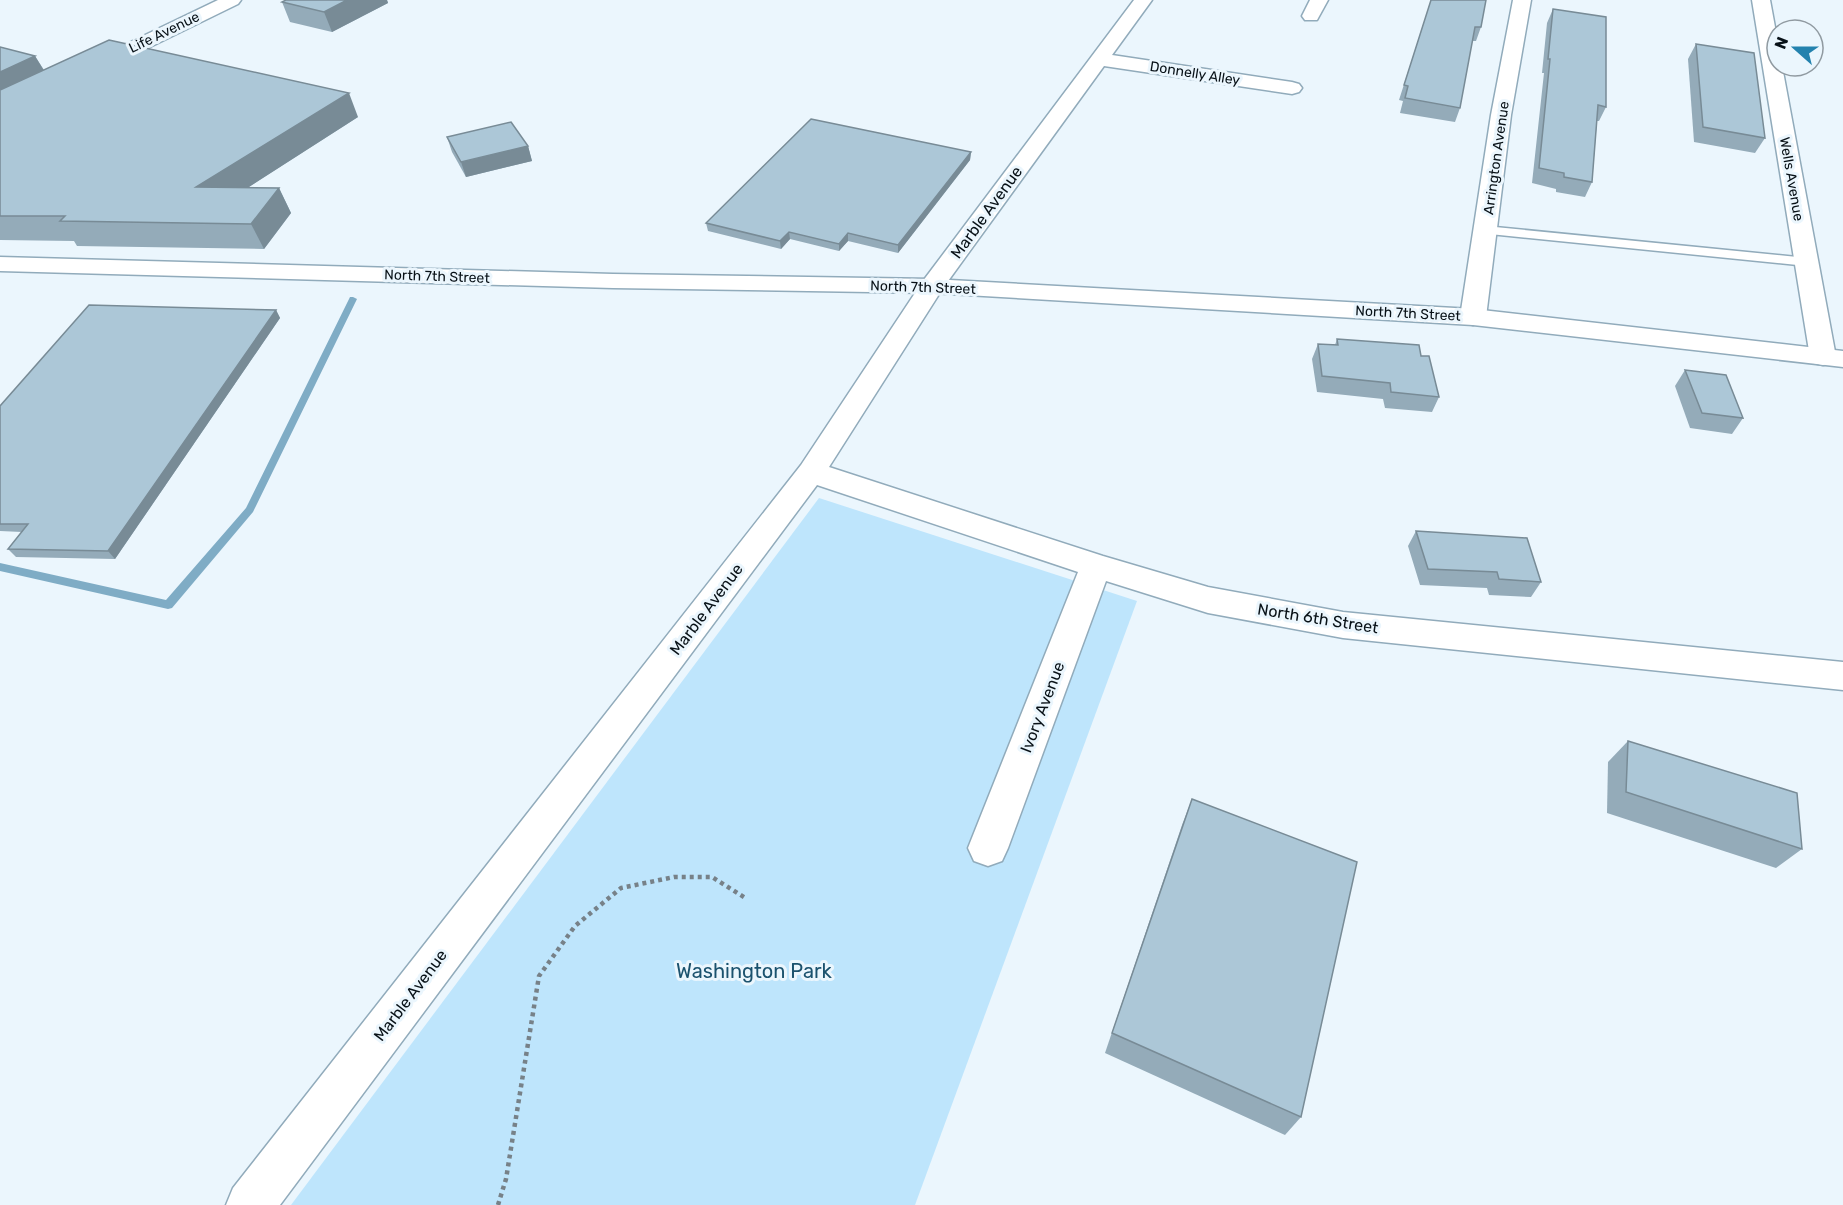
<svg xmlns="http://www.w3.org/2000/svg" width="1843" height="1205" viewBox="0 0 1843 1205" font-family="Rubik,sans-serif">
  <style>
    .green { fill: #bee5fc }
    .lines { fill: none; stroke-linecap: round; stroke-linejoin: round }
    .stream { fill: #7facc5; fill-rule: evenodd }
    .service-casing { stroke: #91abbb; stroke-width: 3 }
    .minor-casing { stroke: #91abbb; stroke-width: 3 }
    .tertiary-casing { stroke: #91abbb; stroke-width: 3 }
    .path { stroke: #778188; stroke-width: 4.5; stroke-dasharray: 4 4; stroke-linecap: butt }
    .service { fill: #fff; fill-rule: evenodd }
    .minor { fill: #fff; fill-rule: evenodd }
    .tertiary { fill: #fff; fill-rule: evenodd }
    .wall { fill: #94abb9 }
    .shaded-wall { fill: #788b96 }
    .building { fill: #acc7d7; stroke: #788b96; stroke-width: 1.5 }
    .labels { text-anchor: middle; stroke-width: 6; stroke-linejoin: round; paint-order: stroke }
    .far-street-label { font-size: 14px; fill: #081117; stroke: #ebf6fd }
    .street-label { font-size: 16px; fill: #081117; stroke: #ebf6fd }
    .near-park-label { font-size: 20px; fill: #1b526e; stroke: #ebf6fd }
  </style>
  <rect width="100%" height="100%" fill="#ebf6fd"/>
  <path class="green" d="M819,498l318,103 -222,604h-624z"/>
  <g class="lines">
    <path class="stream" d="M350,297h3l4,2 -104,213 -81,96 -4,1 -168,-38v-8l166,37 80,-92z"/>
    <g class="service-casing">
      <path id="service" d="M1485,226l322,32 7,4 -7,4 -327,-33 -1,-3 1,-3z"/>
    </g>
    <g class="minor-casing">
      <g id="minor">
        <path d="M218,0h23l-3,4 -135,66h-14l-3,-4 3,-4z"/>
        <path d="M1134,0h18l-40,55 180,27 7,2 3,4 -3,4 -7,2 -188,-28 -161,222 -114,179 274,89 105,31 135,25 500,50v28l-500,-52 -135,-25 -102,-32 -98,267 -6,13 -14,5 -14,-5 -6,-13 110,-276 -261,-87 -537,720h-54l7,-17 568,-723 122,-184z"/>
        <path d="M1310,0h18l-11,20h-12l-3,-4z"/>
        <path d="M1513,0h18l-20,115 -25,202 -4,5 -9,3 -9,-3 -4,-5 31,-202z"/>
        <path d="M1752,0h18l7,38v28h5l54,291 -4,6 -9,2 -9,-2 -4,-6z"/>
      </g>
    </g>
    <g class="tertiary-casing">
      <path id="tertiary" d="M0,257l613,17 319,5 541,30 370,42v16l-370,-42 -541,-32 -319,-5 -613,-17z"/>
    </g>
    <path class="path" d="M498,1205l8,-26 33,-203 36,-50 46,-38 53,-11h38l35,22"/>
    <use href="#service" class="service"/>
    <use href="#minor" class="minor"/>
    <use href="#tertiary" class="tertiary"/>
  </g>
  <g class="wall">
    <path d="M286,0h101l1,3 -56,29 -42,-10 -8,-20z"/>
    <path d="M1431,0l50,27 -5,14h-4l-12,67 -5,14 -55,-9 3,-12 -4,-1z"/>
    <path d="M1553,9l53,98 -7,14h-2l-5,61 -7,15 -29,-5v-3l-24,-6 12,-110h-2l5,-50z"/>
    <path d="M1696,44l69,94 -10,15 -61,-11 -6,-83z"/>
    <path d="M0,47l35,9 9,14 314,47 -111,71h32l12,25 -27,36 -187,-3 -3,-5 -74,-1z"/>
    <path d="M447,137l81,9 4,15 -66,16 -14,-25z"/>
    <path d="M971,152l-1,8 -72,93 -50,-12 -9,10 -49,-12 -9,10 -73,-18 -2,-8z"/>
    <path d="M276,310l4,8 -165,241 -99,-2 -8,-8 14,-17 -22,-1v-125z"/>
    <path d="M1337,339l84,17 18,41 -7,15 -47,-4 -2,-9 -66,-7 -5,-33 6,-15 17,1z"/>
    <path d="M1685,370l58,48 -11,16 -42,-6 -15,-42z"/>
    <path d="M1416,531l125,51 -10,15 -42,-2 -2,-7 -67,-3 -12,-39z"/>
    <path d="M1628,741l174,108 -26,19 -169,-55 1,-51z"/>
    <path d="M1192,799l109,318 -16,18 -180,-82 77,-228z"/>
  </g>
  <g class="shaded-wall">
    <path d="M347,0h40l1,3 -56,29 -8,-20z"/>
    <path d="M35,56l14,23 -49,24v-31z"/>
    <path d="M349,93l9,24 -148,95 -14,-25z"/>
    <path d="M528,146l4,15 -66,16 -5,-15z"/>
    <path d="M971,152l-1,8 -72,93v-8z"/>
    <path d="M279,188l12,25 -27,36 -13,-25z"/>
    <path d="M789,232l1,7 -9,10 -1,-8z"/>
    <path d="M848,233v8l-9,10v-7z"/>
    <path d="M276,310l4,8 -165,241 -7,-8z"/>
  </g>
  <g class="building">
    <path d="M286,0h61l-23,12 -42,-10z"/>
    <path d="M1431,0h55l-5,27h-6l-15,81 -55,-10 3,-12 -4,-1z"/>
    <path d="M1553,9l53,8v90l-8,-2 -6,77 -28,-5v-4l-25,-5 11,-109h-2z"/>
    <path d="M109,40l240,53 -153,94 83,1 -28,36 -191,-3 5,-5h-65v-126z"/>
    <path d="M1696,44l58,9 11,85 -62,-11z"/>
    <path d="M0,47l35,9 -35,16z"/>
    <path d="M811,119l160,33 -73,93 -50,-12 -9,11 -50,-12 -9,9 -74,-18z"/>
    <path d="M511,122l17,24 -67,16 -14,-25z"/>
    <path d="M89,305l187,5 -168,241 -100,-2 20,-25h-28v-118z"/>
    <path d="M1337,339l82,6 2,11h8l10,41 -48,-5 -1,-9 -68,-7 -4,-32 20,1z"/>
    <path d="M1685,370l41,5 17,43 -41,-5z"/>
    <path d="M1416,531l111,7 14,44 -42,-3 -2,-7 -69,-3z"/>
    <path d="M1628,741l169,52 5,56 -176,-57z"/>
    <path d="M1192,799l165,63 -56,255 -189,-84z"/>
  </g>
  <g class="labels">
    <g class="far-street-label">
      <text transform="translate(164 32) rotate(-26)" y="5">Life Avenue</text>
      <text transform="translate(1195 73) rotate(9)" y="5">Donnelly Alley</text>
      <text transform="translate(1496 158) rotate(-82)" y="5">Arrington Avenue</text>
      <text transform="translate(1792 179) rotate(80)" y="5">Wells Avenue</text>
      <text transform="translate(437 276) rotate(2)" y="5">North 7th Street</text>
      <text transform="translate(923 287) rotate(2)" y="5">North 7th Street</text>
      <text transform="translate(1408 313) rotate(3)" y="5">North 7th Street</text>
    </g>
    <g class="street-label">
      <text transform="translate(986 212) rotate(-54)" y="6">Marble Avenue</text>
      <text transform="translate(706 609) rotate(-53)" y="6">Marble Avenue</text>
      <text transform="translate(1318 618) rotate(9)" y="6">North 6th Street</text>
      <text transform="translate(1042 707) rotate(-69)" y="6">Ivory Avenue</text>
      <text transform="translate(410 995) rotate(-53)" y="6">Marble Avenue</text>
    </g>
    <g class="near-park-label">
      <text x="754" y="978">Washington Park</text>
    </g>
  </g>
  <g transform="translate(1795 48) rotate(291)"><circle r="28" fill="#ebf6fd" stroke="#909aa1" stroke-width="1.5"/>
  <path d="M0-4.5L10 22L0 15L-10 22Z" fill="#2382ae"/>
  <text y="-9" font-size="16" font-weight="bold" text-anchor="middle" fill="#081117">N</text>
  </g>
</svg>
